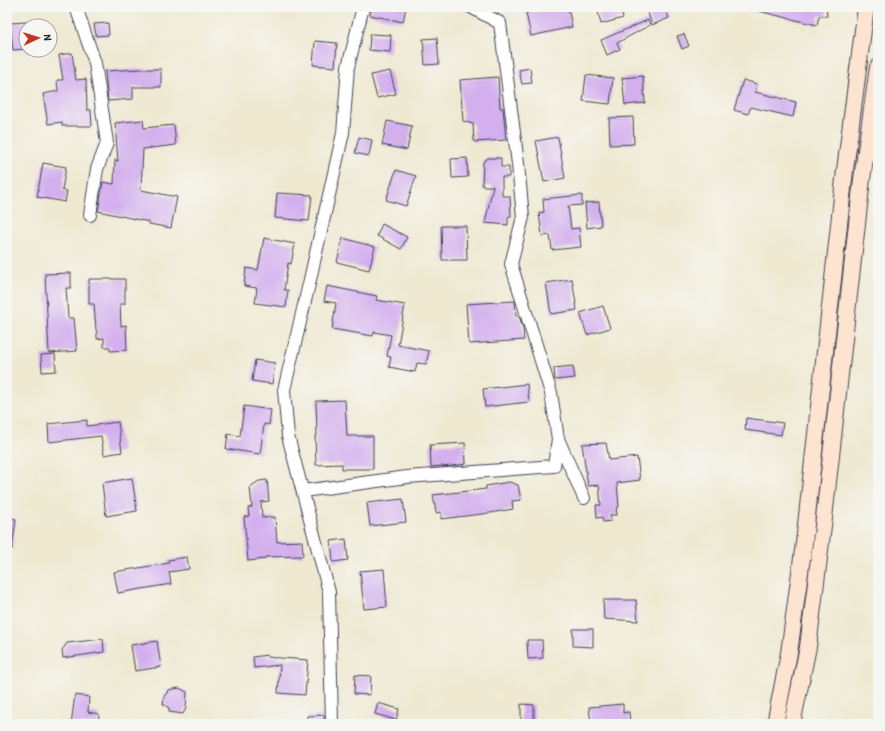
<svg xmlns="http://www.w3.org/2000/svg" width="885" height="731" viewBox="0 0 885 731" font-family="'Patrick Hand',sans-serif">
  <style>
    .building { fill: #d3afee }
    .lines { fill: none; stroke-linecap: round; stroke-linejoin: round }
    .minor-casing { stroke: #414052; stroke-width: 14 }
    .secondary-casing { stroke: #414052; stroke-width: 18 }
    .minor { stroke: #fff; stroke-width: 12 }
    .secondary { stroke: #fde4d1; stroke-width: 16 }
  </style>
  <rect width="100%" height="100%" fill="#f6f6f2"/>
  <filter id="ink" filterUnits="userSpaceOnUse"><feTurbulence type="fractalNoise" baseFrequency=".025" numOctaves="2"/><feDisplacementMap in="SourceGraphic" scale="8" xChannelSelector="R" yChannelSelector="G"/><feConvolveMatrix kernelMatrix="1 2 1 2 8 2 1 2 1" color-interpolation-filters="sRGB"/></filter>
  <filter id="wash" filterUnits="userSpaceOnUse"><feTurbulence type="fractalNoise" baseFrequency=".012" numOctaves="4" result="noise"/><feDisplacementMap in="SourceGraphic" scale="16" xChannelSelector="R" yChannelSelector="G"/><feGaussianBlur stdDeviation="0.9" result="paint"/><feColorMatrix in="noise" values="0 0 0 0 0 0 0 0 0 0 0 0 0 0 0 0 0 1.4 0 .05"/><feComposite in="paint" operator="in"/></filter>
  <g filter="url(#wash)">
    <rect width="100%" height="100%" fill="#efe9d2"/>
    <g id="blocks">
      <g class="building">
        <path d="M372,7h34l-3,15 -33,-7z"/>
        <path d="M555,7h13l4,20 -41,9 -5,-23z"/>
        <path d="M597,7h23l3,11 -22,6z"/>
        <path d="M646,7h19l4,11 -17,7z"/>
        <path d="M754,7h72l1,9h-8l-2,9 -63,-15z"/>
        <path d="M648,20l2,5 -33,18 3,6 -13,6 -6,-15z"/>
        <path d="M26,22v27l-13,1 -3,-27z"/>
        <path d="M108,23l1,12 -13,1 -2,-12z"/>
        <path d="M370,34l21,1 -1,17 -21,-2z"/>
        <path d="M684,34l5,12 -7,3 -5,-13z"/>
        <path d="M437,38l2,26 -14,1 -2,-26z"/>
        <path d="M315,41l22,2 -2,24 -22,-2z"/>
        <path d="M72,53l4,27 10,-1 1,31h4l1,16h-30v-4l-14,2 -5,-30 15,-3 -1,-11h6l-4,-25z"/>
        <path d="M530,68l2,15 -10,1 -3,-14z"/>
        <path d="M140,69h21v18h-28v12l-25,2 -3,-30z"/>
        <path d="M390,71l6,23 -19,4 -6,-23z"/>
        <path d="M586,75l27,3 -3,26 -27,-3z"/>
        <path d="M643,76l2,27 -20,2 -3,-27z"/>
        <path d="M498,77l2,31h3l3,32 -32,2 -1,-18 -10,-3 -3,-41z"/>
        <path d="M743,80l14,4 -2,8 41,10 -3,15 -42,-10 -3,7 -14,-4z"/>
        <path d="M633,117l1,27 -24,1 -1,-27z"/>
        <path d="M143,120l1,8 30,-3 2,20 -33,4 -2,41 36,7 -6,31 -22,-4v-2l-51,-11 5,-29 11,2 1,-24 3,1 -3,-38z"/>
        <path d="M387,121l25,5 -5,24 -25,-5z"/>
        <path d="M359,137l13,3 -3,16 -14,-3z"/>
        <path d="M558,137l7,41 -21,4 -8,-41z"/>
        <path d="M467,158l1,19 -16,1 -1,-19z"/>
        <path d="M488,158h13v9h8v10h-7v19h8l1,20 -3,1v8l-23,-2 8,-37h-11l1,-24z"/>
        <path d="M43,163l23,4 -4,23 5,1 -2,11 -28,-5z"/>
        <path d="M396,170l20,6 -10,30 -20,-6z"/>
        <path d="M277,193l35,2 -3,26 -34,-3z"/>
        <path d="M582,195v10l-14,1 3,23 8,-1 2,19 -29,3 -2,-15 -8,1 -3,-23 5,-1 -1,-13z"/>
        <path d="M599,202l2,24 -14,2 -2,-25z"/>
        <path d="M382,224l25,13 -6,12 -24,-13z"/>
        <path d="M441,226h25l1,34h-25z"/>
        <path d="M264,238l31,6 -4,20 -3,-1 -4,27h4l-2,17 -31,-4 2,-15 -13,-2 2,-18 12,2z"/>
        <path d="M343,238l32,9 -6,23 -32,-8z"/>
        <path d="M71,273v15h-5l2,30h6l3,33 -28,2 -4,-79z"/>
        <path d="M89,279h36v25h-5l1,22 5,-1 1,25 -17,1v-4h-6v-9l-7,1v-7l-1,-2 -2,-26h-5z"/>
        <path d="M572,279l5,31 -26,4 -5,-31z"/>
        <path d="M327,286l50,10 -1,4 29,5 -7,40 31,6 -3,13 -9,-1 -2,9 -26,-5 2,-10 -4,-1 4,-21 -17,-3 -1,4 -41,-7 4,-26 -12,-2z"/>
        <path d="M515,301l1,15h3l4,12 1,12 -55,4 -3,-40z"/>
        <path d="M603,306l7,22 -23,7 -7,-22z"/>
        <path d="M55,354l1,17 -14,1 -1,-17z"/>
        <path d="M255,360l20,3 -3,21 -20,-3z"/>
        <path d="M573,366l2,12 -20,2 -1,-12z"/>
        <path d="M527,384l2,18 -44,5 -2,-18z"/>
        <path d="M345,400l2,36h26v33h-31v-5l-26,1 -1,-29h2l-1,-35z"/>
        <path d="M244,406l27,4 -2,15 -5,-1 -4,30 -34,-5 2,-15 12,2z"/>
        <path d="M746,418l37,5 -2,12 -36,-5z"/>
        <path d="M87,420v6l31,-4 4,30 -18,3 -3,-19 -52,6 -1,-18z"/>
        <path d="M465,443l1,21 -23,3v-1l-12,1 -1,-22z"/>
        <path d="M606,443l3,17 28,-3 3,23 -23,3 2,24 -3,1 1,7h-7l1,6 -8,1 -1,-5 -5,1 -1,-13h5l-2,-20 -11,1 -6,-42z"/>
        <path d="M132,478l5,33 -31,5 -4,-33z"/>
        <path d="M267,480l2,21 -8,1 1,16 13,-1 2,25 25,-1 1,15 -38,1v2l-17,2 -4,-44 5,-1 -1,-8 4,-1 -2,-20 9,-6z"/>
        <path d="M509,482l9,3 3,15 -9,1 1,8 -23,4 -49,6v-7l-5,1 -3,-18 53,-6v-3z"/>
        <path d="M403,499l3,23 -36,4 -3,-23z"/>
        <path d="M7,518l9,1 -4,30h-5z"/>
        <path d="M346,539l2,21 -15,2 -2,-21z"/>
        <path d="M187,557l2,12 -20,3 2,12 -53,9 -4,-21 55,-9 -1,-3z"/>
        <path d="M384,569l3,38 -23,2 -4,-38z"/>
        <path d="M603,600h33l2,21 -34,-2z"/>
        <path d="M573,629h20v18l-20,-1z"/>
        <path d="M103,639l1,13 -41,6 -1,-8 5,-7z"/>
        <path d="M527,640h15l1,18 -15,1z"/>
        <path d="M157,641l4,26 -26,4 -4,-26z"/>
        <path d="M267,655v2l41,3 -3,35 -27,-2 2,-28 -26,3 -1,-11z"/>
        <path d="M355,675l16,1 -1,19 -16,-1z"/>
        <path d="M179,688l8,4 -1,16 -3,6 -14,-2v-4l-6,-4 1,-8 3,-3 1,-3z"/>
        <path d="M75,695l14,2 -1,15 11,2 -1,10h-27z"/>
        <path d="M378,703l21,6 -3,11 -21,-6z"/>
        <path d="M521,704l13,1v17h-13z"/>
        <path d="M623,704v9l6,-1 1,12h-39l-2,-17z"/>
        <path d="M324,715v9h-17v-8z"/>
      </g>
    </g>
  </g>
  <g filter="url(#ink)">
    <use href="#blocks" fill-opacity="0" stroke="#414052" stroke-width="1"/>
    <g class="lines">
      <g class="minor-casing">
        <g id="minor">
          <path d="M76,7l19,56 12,80 -10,26 -7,46"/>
          <path d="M558,439l26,59"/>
          <path d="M303,491l104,-14 147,-11 4,-27 -7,-46 -40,-129 12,-47 -5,-53 -18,-141 -29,-16"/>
          <path d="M332,724l-3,-132 -41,-156 -4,-46 25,-106 34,-151 5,-66 15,-60"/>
        </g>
      </g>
      <g class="secondary-casing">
        <g id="secondary">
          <path d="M775,724l14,-71 15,-110 41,-373 21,-163"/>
          <path d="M792,724l16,-77 16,-129 38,-339 16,-112"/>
        </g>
      </g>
      <use href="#minor" class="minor"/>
      <use href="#secondary" class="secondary"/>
    </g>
  </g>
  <rect width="885" height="731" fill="none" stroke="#f6f6f2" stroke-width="24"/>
  <g transform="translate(38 38) rotate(86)"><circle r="19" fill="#f6f6f2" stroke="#a1a1a9"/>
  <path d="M0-3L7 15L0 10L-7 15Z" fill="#c8321e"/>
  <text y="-6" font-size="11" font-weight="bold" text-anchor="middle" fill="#22223b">N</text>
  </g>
</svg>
